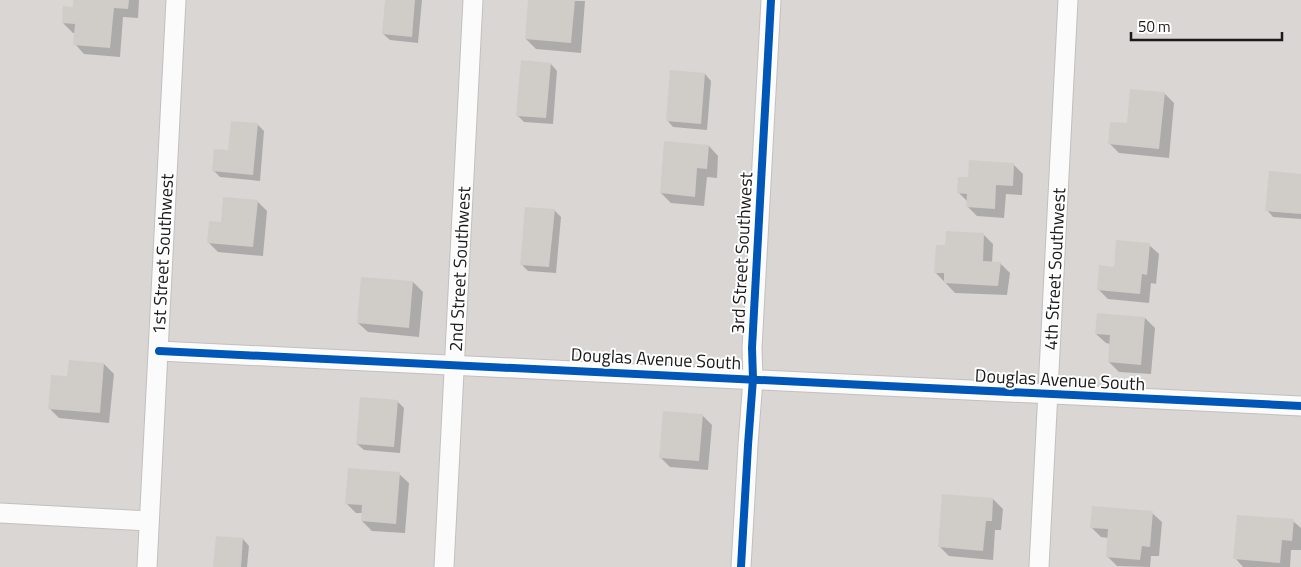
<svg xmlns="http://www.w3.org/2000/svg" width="1301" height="567" viewBox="0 0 1301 567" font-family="'Titillium Web',sans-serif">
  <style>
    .residential { fill: #d9d6d4 }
    .shadow { fill: #0003 }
    .building { fill: #d0cdc9 }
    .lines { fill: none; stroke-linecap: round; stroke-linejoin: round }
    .minor-casing { stroke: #c2c0be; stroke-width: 21 }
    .minor { stroke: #fcfbfb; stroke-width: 19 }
    .cycleway-casing { stroke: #fff; stroke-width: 11 }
    .cycleway { stroke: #0057b8; stroke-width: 8 }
    .labels { text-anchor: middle; stroke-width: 4; stroke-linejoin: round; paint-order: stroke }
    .street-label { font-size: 18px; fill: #1a1a1a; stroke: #fff }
  </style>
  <rect width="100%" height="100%" fill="#eae7e2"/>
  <rect class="residential" x="0" y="0" width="1301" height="567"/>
  <g class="shadow">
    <path d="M74,0h65l-1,18 -15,-1 -3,40 -36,-3 -9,-10 1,-11h-3l-10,-10 11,-15z"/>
    <path d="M386,0h36l-4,43 -28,-3 -7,-6z"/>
    <path d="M530,0l55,1 -4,52 -45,-4 -10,-10z"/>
    <path d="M551,64l6,7 -4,53 -29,-2 -7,-7z"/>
    <path d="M705,74l6,7 -4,49 -34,-3 -6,-7z"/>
    <path d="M1164,93l10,10 -5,55 -50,-5 -10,-10 19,-19z"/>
    <path d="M257,124l7,7 -4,50 -40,-4 -6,-6 15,-19z"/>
    <path d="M709,146l9,10 -1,22 -10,-1 -3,29 -33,-3 -10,-10z"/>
    <path d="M1013,164l10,10 -1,21 -16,-1 -2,24 -27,-2 -9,-9v-5l-9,-9 10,-14z"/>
    <path d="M1301,175v44l-28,-2 -6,-7z"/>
    <path d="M257,201l10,10 -4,45 -45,-4 -10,-10 14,-19z"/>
    <path d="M554,210l7,7 -5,56 -28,-2 -7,-7z"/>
    <path d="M983,234l10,10 -1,19h8l10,10 -3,22 -52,-2 -19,-20 11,-26z"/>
    <path d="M1149,245l10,9 -3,30 -5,-1 -2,20 -41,-4 -10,-10 17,-21z"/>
    <path d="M413,282l10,10 -4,45 -51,-5 -10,-9z"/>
    <path d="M1145,318l10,10 -4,46 -32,-2 -10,-10 1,-18 -4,-1 -10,-9z"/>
    <path d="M104,364l10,10 -5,49 -50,-5 -10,-10 19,-30z"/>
    <path d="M397,401l7,7 -4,45 -36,-3 -7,-6z"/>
    <path d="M702,415l10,10 -4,45 -38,-3 -10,-10z"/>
    <path d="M399,474l10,9 -4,50 -33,-2 -10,-10 1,-8h-7l-10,-10z"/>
    <path d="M993,499l10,10 -2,21h-6l-2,30 -44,-4 -10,-10z"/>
    <path d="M1152,513l10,9 -3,34h-8l-1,11 -33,-1 -10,-10 2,-18 -8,-1 -10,-10z"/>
    <path d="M1293,521l8,7v22h-10l-1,17h-47l-8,-9z"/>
    <path d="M243,539l6,7 -2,21h-32z"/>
  </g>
  <g class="building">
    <path d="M73,0h56l-1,9 -14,-1 -4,40 -37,-3 2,-21 -13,-1 1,-17 10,1z"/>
    <path d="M385,0h30l-3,37 -30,-3z"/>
    <path d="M528,0h47l-4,43 -46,-4z"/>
    <path d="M521,60l30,3 -5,55 -30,-2z"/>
    <path d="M670,70l35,3 -4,51 -35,-3z"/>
    <path d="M1130,89l35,3 -6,57 -51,-5 2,-22 17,1z"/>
    <path d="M231,121l27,2 -5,52 -41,-4 2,-22 14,1z"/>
    <path d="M664,141l45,4 -2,24 -10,-1 -2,29 -35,-4z"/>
    <path d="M969,160l45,3 -1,23 -17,-1 -1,24 -29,-2 1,-13 -10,-1 1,-16h10z"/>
    <path d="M1269,171l32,3v40l-36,-3z"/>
    <path d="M223,197l35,3 -5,47 -46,-4 2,-22 12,1z"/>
    <path d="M525,207l30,2 -6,58 -29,-2z"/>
    <path d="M946,231l38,2 -1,28 18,1 -3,24 -54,-3v-10h-10l2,-28h9z"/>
    <path d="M1116,240l34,3 -3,32 -5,-1 -2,20 -43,-4 2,-25 15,2z"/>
    <path d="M361,277l52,4 -4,47 -52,-5z"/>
    <path d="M1097,313l48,4 -4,48 -33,-3 2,-27 -15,-1z"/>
    <path d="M69,360l35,3 -4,50 -52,-4 3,-34 16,1z"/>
    <path d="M360,397l38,3 -4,47 -38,-3z"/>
    <path d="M663,411l40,3 -4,47 -40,-3z"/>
    <path d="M348,468l52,4 -4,52 -35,-3 1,-16 -17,-1z"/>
    <path d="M942,494l51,4 -1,23h-6l-3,30 -45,-4z"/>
    <path d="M1092,506l61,5 -3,36 -8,-1 -2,14 -34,-3 2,-28 -18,-1z"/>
    <path d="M1237,515l57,4 -2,22 -10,-1 -2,23 -47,-4z"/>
    <path d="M216,536l27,2 -2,29h-28z"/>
  </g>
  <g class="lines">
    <g class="minor-casing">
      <g id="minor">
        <path d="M159,351l1142,55"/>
        <path d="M0,513l149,8"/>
        <path d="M147,567l29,-567"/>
        <path d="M444,567l29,-567"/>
        <path d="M741,567l7,-122 5,-66 -1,-31 19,-348"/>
        <path d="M1039,567l29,-567"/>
      </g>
    </g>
    <use href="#minor" class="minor"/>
    <g class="cycleway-casing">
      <g id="cycleway">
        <path d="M159,351l1142,55"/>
        <path d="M741,567l7,-122 5,-66 -1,-31 19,-348"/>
      </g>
    </g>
    <use href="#cycleway" class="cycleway"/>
  </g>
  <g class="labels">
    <g class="street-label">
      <text transform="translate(742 253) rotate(-87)" y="6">3rd Street Southwest</text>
      <text transform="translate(163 254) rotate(-87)" y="6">1st Street Southwest</text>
      <text transform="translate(460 269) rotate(-87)" y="6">2nd Street Southwest</text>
      <text transform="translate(1055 269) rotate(-87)" y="6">4th Street Southwest</text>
      <text transform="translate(656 359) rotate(3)" y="6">Douglas Avenue South</text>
      <text transform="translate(1060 380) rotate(3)" y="6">Douglas Avenue South</text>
    </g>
  </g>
  <path d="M1131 32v8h151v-8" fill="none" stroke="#1a1a1a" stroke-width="2.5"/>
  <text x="1138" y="32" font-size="15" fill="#1a1a1a" stroke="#ffffff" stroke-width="4" paint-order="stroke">50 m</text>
</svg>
